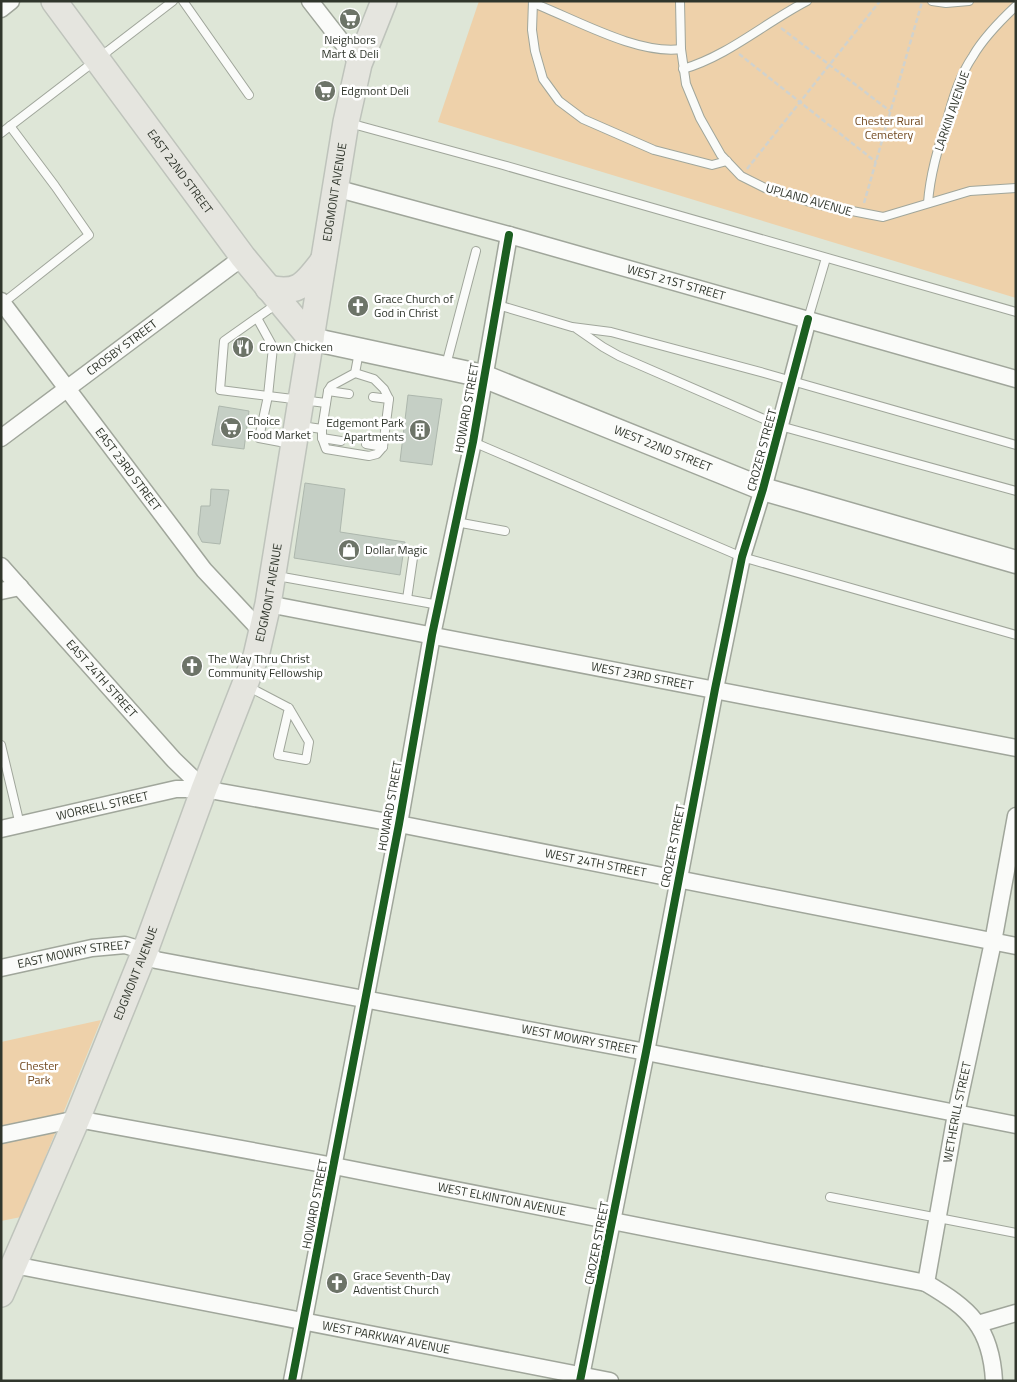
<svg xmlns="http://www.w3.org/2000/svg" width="1017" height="1382" viewBox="0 0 1017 1382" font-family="'Titillium Web',sans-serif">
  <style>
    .green { fill: #eed1aa }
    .building { fill: #c5cfc5; stroke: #adb7ad }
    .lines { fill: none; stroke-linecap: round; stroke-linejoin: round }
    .lane-casing { stroke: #a0a69b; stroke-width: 10 }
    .street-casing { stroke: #a0a69b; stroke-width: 19 }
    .secondary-casing { stroke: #a0a69b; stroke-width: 25 }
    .primary-casing { stroke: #bec3bb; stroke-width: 28 }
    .path { stroke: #d0d2ce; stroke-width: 2.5; stroke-dasharray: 5 2.5; stroke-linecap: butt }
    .lane { stroke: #fafbf9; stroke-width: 8 }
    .street { stroke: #fafbf9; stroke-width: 16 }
    .secondary { stroke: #fafbf9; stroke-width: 22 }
    .primary { stroke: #e5e5df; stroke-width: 25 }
    .cycleway-casing { stroke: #fff; stroke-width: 11 }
    .cycleway { stroke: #1b5e20; stroke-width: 8 }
    .labels { text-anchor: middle; stroke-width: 5; stroke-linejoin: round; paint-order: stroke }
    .poi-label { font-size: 12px; fill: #30362c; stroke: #fff; text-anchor: start }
    .street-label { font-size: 12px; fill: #30362c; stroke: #fff }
    .park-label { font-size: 12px; fill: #72491f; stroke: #fff }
  </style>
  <rect width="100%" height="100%" fill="#dee6d7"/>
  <g class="green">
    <path d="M479,1h537v297l-578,-176z"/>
    <path d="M101,1020l-80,197 -20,4v-179z"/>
  </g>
  <g class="building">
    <path d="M408,395l34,4 -10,66 -32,-4z"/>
    <path d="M219,406l30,5 -5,38 -32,-4z"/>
    <path d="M305,483l40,6 -5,43 65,10 -5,33 -106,-17z"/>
    <path d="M211,489l18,1 -9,54 -18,-2 -4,-8 3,-28h9z"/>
  </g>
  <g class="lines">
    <g class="lane-casing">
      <g id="lane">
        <path d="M183,1l66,94"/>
        <path d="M533,1l-1,29 3,21 8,28 16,22 24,18 71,31 58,15 15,-4"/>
        <path d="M680,1l1,48 5,35 14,34 21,37 20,21 24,12 51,16 67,13 87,-26 46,-3"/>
        <path d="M932,1l14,2 23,-2"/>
        <path d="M533,3c42,16 104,52 148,46"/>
        <path d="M683,69c45,-13 83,-47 124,-68"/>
        <path d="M349,123l154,42 513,147"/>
        <path d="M1,133l172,-132"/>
        <path d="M928,203c2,-28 10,-55 19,-83 6,-22 13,-45 26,-64 11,-19 27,-35 43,-50"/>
        <path d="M3,303l86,-68 -34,-49 -45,-60"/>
        <path d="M278,303l-54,38 -4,49 106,13"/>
        <path d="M498,305l74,22 39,5 153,41 252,72"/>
        <path d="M257,318l16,29 -5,49 -9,42 32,6"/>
        <path d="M808,319l18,-61"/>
        <path d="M577,329l26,18 16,9 161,70 236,65"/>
        <path d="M446,365l30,-114"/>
        <path d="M355,373l19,6 10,10 5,10 -6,48 -17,-3"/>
        <path d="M328,391l21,3"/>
        <path d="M373,397l16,2"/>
        <path d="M301,426l21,3 6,-38 3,-5 24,-13 4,-21"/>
        <path d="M322,429v9l4,11 43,7 8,-2 6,-7"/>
        <path d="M322,438l19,3"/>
        <path d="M473,442l269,115 274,78"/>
        <path d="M456,522l49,9"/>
        <path d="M277,576l162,29"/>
        <path d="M407,599l7,-48"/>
        <path d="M247,686l42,22 -11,47 28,5 3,-18 -20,-34"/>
        <path d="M1,745l19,80"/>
        <path d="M830,1197l186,36"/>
      </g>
    </g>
    <g class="street-casing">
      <g id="street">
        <path d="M310,1l49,63"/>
        <path d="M1,9l10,-8"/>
        <path id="s1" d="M335,188l174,47 507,144"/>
        <path id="s2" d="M1,301l203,269 58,62"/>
        <path id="s3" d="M1,438l242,-181"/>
        <path id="s4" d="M1,566l173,194 30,29"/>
        <path d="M1,591l19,-4"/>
        <path id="s5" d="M268,604l748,144"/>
        <path id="s6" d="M1,829l175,-40h28l195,35 617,122"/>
        <path id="s7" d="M1,968l91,-20 33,-3 20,6 11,9 490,92 370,73"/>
        <path id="s8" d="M1,1135l76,-16 257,47 592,117"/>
        <path id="s9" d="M14,1265l596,116"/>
        <path d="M978,1324l38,-11"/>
        <path d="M292,1381l107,-557 33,-189 41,-193 36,-207"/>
        <path d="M580,1381l66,-329 69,-363 27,-132 21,-68 45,-170"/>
        <path id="s10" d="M994,1381c-3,-54 -24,-72 -68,-98l30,-169 37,-172 23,-126"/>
      </g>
    </g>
    <g class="secondary-casing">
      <g id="secondary">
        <path id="s11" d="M311,339l172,37 280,113 253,73"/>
      </g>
    </g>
    <g class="primary-casing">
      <g id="primary">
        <path id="s12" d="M54,1l189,256 68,82"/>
        <path d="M268,288c31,7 37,-4 55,-27"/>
        <path id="s13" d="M1,1294l76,-175 68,-168 59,-162 52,-133 12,-52 78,-482 13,-58 25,-63"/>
      </g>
    </g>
    <g class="path">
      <path d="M781,28l109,83"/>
      <path d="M739,54l137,108"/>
      <path d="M747,169l133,-168"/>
      <path d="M864,203l58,-201"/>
    </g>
    <use href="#lane" class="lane"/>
    <use href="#street" class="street"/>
    <use href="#secondary" class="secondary"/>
    <use href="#primary" class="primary"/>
    <g class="cycleway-casing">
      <g id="cycleway">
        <path d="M292,1381l107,-557 33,-189 41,-193 36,-207"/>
        <path d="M580,1381l66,-329 69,-363 27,-132 21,-68 45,-170"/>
      </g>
    </g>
    <use href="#cycleway" class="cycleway"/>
  </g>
  <defs>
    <g id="supermarket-disc" transform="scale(1.125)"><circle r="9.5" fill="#6d7468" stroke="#fff"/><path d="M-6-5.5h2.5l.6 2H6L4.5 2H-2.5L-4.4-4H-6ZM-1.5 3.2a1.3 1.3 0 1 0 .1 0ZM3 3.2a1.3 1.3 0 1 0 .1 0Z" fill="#fff"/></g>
    <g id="church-disc" transform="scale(1.125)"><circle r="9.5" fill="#6d7468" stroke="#fff"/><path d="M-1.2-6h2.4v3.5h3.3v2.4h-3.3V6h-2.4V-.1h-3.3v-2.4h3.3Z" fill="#fff"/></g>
    <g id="restaurant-disc" transform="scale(1.125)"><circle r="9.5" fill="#6d7468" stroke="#fff"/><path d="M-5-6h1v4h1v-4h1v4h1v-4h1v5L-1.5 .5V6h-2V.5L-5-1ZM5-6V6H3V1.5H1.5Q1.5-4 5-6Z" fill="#fff"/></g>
    <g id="building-disc" transform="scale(1.125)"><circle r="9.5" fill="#6d7468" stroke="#fff"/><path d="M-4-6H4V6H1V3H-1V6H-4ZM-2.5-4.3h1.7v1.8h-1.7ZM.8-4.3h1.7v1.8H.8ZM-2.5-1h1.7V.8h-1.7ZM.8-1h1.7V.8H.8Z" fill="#fff"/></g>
    <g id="shop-disc" transform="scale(1.125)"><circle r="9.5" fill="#6d7468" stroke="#fff"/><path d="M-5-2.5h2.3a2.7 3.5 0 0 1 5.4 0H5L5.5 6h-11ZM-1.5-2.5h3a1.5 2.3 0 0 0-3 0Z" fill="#fff"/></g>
  </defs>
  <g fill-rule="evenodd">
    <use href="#supermarket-disc" x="350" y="19"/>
    <use href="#supermarket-disc" x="325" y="91"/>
    <use href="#church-disc" x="358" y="306"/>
    <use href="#restaurant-disc" x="243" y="347"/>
    <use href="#supermarket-disc" x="231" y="428"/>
    <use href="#building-disc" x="420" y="430"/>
    <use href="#shop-disc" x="349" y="550"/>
    <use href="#church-disc" x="192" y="666"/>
    <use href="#church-disc" x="337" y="1283"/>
  </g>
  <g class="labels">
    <g class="poi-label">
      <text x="350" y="44" text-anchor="middle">Neighbors<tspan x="350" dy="14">Mart &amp; Deli</tspan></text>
      <text x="341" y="95">Edgmont Deli</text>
      <text x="374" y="303">Grace Church of<tspan x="374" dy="14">God in Christ</tspan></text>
      <text x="259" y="351">Crown Chicken</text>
      <text x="247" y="425">Choice<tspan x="247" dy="14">Food Market</tspan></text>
      <text x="404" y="427" text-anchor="end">Edgemont Park<tspan x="404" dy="14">Apartments</tspan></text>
      <text x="365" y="554">Dollar Magic</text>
      <text x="208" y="663">The Way Thru Christ<tspan x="208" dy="14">Community Fellowship</tspan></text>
      <text x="353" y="1280">Grace Seventh-Day<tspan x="353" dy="14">Adventist Church</tspan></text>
    </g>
    <g class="street-label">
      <text transform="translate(952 111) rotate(-71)" y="4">LARKIN AVENUE</text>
      <text dy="4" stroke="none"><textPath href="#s12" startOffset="212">EAST 22ND STREET</textPath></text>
      <text dy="4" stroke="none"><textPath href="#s13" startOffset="1158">EDGMONT AVENUE</textPath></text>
      <text transform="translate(809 200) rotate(16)" y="4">UPLAND AVENUE</text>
      <text dy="4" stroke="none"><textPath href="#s1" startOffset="354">WEST 21ST STREET</textPath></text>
      <text dy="4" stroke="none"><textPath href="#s3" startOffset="151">CROSBY STREET</textPath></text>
      <text transform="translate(467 408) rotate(-80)" y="4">HOWARD STREET</text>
      <text dy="4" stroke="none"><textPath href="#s11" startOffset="370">WEST 22ND STREET</textPath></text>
      <text transform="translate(762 450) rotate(-75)" y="4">CROZER STREET</text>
      <text dy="4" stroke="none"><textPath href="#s2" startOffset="211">EAST 23RD STREET</textPath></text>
      <text dy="4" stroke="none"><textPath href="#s13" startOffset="752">EDGMONT AVENUE</textPath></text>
      <text dy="4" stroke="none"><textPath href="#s5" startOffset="381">WEST 23RD STREET</textPath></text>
      <text dy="4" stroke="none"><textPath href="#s4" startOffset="151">EAST 24TH STREET</textPath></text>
      <text dy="4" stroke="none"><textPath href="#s6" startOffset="104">WORRELL STREET</textPath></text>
      <text transform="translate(390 806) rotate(-80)" y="4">HOWARD STREET</text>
      <text transform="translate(673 846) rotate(-79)" y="4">CROZER STREET</text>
      <text dy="4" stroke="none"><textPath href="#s6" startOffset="606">WEST 24TH STREET</textPath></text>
      <text dy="4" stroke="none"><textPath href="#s7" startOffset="74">EAST MOWRY STREET</textPath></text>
      <text dy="4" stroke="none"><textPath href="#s13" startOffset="348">EDGMONT AVENUE</textPath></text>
      <text dy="4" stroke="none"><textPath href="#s7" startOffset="592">WEST MOWRY STREET</textPath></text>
      <text dy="4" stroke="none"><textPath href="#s10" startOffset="300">WETHERILL STREET</textPath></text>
      <text dy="4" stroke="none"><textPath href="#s8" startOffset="510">WEST ELKINTON AVENUE</textPath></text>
      <text transform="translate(315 1204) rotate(-79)" y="4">HOWARD STREET</text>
      <text transform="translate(597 1243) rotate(-79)" y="4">CROZER STREET</text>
      <text dy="4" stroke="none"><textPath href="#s9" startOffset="379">WEST PARKWAY AVENUE</textPath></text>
    </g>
    <g class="park-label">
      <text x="889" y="125">Chester Rural<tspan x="889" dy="14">Cemetery</tspan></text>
      <text x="39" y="1070">Chester<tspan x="39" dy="14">Park</tspan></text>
    </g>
  </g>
  <rect width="1017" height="1382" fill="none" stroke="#30362c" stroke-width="5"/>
</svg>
